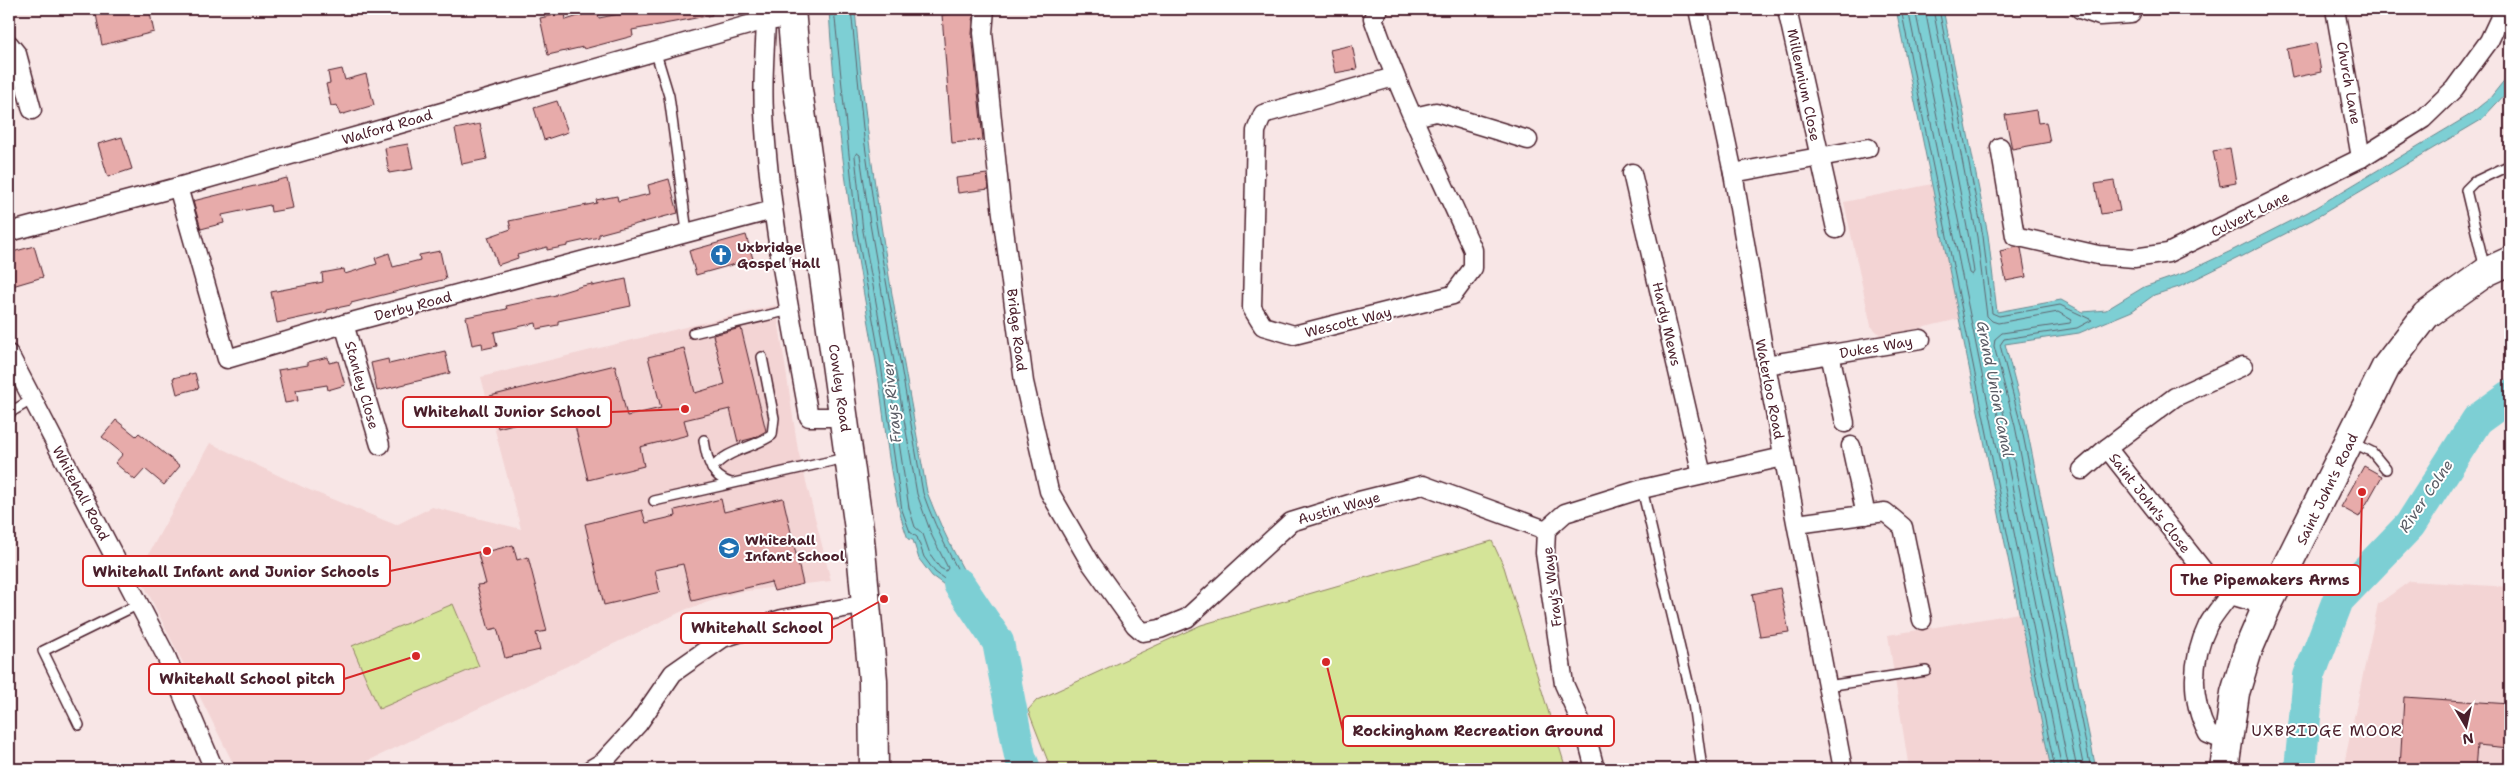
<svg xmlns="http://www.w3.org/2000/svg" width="2519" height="778" viewBox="0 0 2519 778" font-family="'Shantell Sans',sans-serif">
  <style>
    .built { fill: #f3d4d4 }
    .green { fill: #d4e498; stroke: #8f8262 }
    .water { fill: #7dcfd4; stroke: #698990 }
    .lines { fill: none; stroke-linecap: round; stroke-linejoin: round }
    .shore { stroke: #5e656f; stroke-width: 1 }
    .river { stroke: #7dcfd4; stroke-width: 32 }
    .building { fill: #e7abaa; stroke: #4a1f2b }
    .lane-casing { stroke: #4a1f2b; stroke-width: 12 }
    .street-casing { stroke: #4a1f2b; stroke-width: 21 }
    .primary-casing { stroke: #4a1f2b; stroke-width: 31 }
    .lane { stroke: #fff; stroke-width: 9 }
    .street { stroke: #fff; stroke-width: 18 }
    .primary { stroke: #fff; stroke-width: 28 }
    .labels { text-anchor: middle; stroke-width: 4; stroke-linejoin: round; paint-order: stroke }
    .street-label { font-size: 14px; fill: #4a1f2b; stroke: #fff }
    .poi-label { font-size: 14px; font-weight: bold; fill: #4a1f2b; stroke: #fff; text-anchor: start }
    .water-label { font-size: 15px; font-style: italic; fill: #5c5d66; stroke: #fff }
    .quarter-label { font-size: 16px; letter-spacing: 1px; fill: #4a1f2b; stroke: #fff }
    .leader { fill: none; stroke: #d62828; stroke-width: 2 }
    .callout-dot { fill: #d62828; stroke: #fff; stroke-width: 2 }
    .callout { fill: #fff; stroke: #d62828; stroke-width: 2 }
    .callout-label { font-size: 15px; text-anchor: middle; font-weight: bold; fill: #4a1f2b }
  </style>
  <rect width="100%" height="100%" fill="#f8e6e6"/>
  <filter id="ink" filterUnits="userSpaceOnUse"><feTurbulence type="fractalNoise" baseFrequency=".02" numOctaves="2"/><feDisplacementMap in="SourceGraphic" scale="10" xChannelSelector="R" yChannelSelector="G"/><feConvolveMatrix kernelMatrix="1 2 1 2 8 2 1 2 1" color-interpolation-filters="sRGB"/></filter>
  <g filter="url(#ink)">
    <g class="built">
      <path d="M1932,184l27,135 -77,18 -11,-11 -27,-124z"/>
      <path d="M776,305l22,145 33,131 -93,11 -51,17 -336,160h-115l-98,-196 72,-130 97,46 89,36 36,-18 89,22 -40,-152z"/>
      <path d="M2410,581l100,6v182h-167l35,-165z"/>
      <path d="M2019,613l32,156h-142l-21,-134z"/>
    </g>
    <g class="green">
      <path d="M1492,541l12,26 62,202h-515l-23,-59 9,-10 164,-75z"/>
      <path d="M453,604l26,62 -100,43 -27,-63z"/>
    </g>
    <g class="water">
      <path d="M829,9h26c13,162 43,323 72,483 18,47 38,81 63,125l-20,8 -27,-41 -11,-8 -13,-17 -6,-19 -5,-1c-21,-58 -22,-121 -33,-182 -21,-115 -40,-231 -46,-348z"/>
      <path d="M1896,9h47l45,226 9,77 64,-12 22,12 23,-2 38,-23 40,-14 47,-22 77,-39 160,-96 22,-18 17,-21 3,2v10l-29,31 -169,100 -74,38 -59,29 -25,8 -22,16 -53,22 -74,11 21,80 70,345h-45z"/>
    </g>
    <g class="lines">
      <g class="shore">
        <path d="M834,9l23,223 23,126 22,152 8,22 7,5 7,20 11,15 12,9 26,37 8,-3 1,-3c-23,-39 -44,-76 -59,-119l-47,-270 -12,-85 -13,-129"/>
        <path d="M1901,9l154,760"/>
        <path d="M1908,9l154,760"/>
        <path d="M1915,9l54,264 3,2 2,-3 -5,-34 -44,-229"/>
        <path d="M1933,9l44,228 10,79 5,5 6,2 60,-11 14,8 -2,3 -68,10 -7,6 -1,7 21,80 69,343"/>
        <path d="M1939,9l44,227 9,77 7,3 61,-11 32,15 -15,8 -73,11 -4,6 21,80 70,344"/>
        <path d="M857,153l3,2 10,69 47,270 15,42 16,32 -2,3 -6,-3 -10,-14 -7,-20 -8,-7 -6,-19 -23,-151 -23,-126 -8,-75z"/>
        <path d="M2069,769l-78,-388 2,-3 3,4 11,46 70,341"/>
      </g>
      <g class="river">
        <path d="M959,584l39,58 22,114 5,13"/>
        <path d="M2300,769l9,-93 29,-76 72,-75 67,-105 33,-24"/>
      </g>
    </g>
    <g class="building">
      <path d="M95,9h54l5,23 -52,13z"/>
      <path d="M644,9h67l1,6 -80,15 1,6 -49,13 -1,-2 -35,8 -8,-37 25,-5 1,7 31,-10 2,8z"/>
      <path d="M951,9h23l-2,25 11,106 -31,3 -10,-128 9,-1z"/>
      <path d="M2316,43l5,29 -29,6 -5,-29z"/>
      <path d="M1352,45l5,24 -22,4 -5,-23z"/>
      <path d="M342,69l3,11 21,-6 8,31 -34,10 -3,-10 -6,1 -5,-22 4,-1 -2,-11z"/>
      <path d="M557,101l11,31 -24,8 -10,-32z"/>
      <path d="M2036,110l2,13 8,-1 4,20 -38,7 -7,-34z"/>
      <path d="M480,124l7,35 -25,5 -7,-35z"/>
      <path d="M122,137l10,32 -24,8 -10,-33z"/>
      <path d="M408,144l5,25 -24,4 -4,-25z"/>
      <path d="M2230,148l6,35 -16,3 -7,-35z"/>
      <path d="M987,174l2,15 -31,4 -2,-15z"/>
      <path d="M287,178l6,30 -22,4 -1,-7 -48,10 2,8 -23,6 -8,-28z"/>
      <path d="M669,179l9,34 -79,21v3l-31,7v2l-21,4v-3l-30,8 1,3 -20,7 -10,-28 23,-8 -2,-8 88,-18 -1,-3 21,-4 1,5 32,-7 -2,-9z"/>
      <path d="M2114,181l6,30 -19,3 -6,-30z"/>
      <path d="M746,235l7,24 -57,16 -7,-24z"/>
      <path d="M34,246l9,31 -34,10v-34z"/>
      <path d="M2017,247l4,1 5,29 -20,4 -6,-30z"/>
      <path d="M440,251l6,28 -95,24v2l-24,5v2l-50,11 -6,-31 52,-10 -1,-9 22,-4 1,5 32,-10 -2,-6 14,-5 4,14 27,-7 -1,-5z"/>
      <path d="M626,279l5,27 -73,15v4l-21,4 -1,-6 -42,9 3,14 -14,3 -1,-6 -10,2 -6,-28 41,-8 -1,-3 50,-11v-1l26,-8 10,-2v2z"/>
      <path d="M741,328l25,103 -12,7 -16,4 -8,-33 -46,11 4,15 -48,12 4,19 -56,14 -17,-71 -73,19 -8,-32 125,-31 12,51 34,-8 -13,-51 36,-9 11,45 30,-9 -12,-49z"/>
      <path d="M445,351l5,22 -73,18 -6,-28 17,-4 1,5z"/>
      <path d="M328,357l1,6 9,-2 7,24 -17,5 -1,-5 -31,5 2,11 -13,2 -7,-33 30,-5v-3z"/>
      <path d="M195,373l4,15 -22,6 -4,-16z"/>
      <path d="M116,420l20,16 3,-3 41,33 -16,19 -19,-16 -10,11 -20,-17 8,-9 -21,-17z"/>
      <path d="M2364,466l18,10 -23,41 -18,-10z"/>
      <path d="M783,498l20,86 -29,7 -3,-9 -79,19 -9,-37 -28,6 5,22 -56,13 -19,-81 57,-14 4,13 30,-7 -1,-6 46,-11 3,13z"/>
      <path d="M513,545l4,15 11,-3 19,74 -11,2 4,17 -35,8 -8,-30 -8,2 -12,-45 9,-1 -8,-30z"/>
      <path d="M1780,588l9,44 -29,4 -8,-42z"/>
      <path d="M2404,697l106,7v44l-33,-3 -2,24h-75z"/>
    </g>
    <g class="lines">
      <g class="lane-casing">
        <g id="lane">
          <path d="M655,50l14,46 18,136"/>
          <path d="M2485,269l-19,-79 8,-8 36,-17"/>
          <path d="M693,333l97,-23"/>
          <path d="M9,413l24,-14"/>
          <path d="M704,440c3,20 7,37 27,43"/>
          <path d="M2352,442l20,10 14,17"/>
          <path d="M712,469c15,-20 40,-20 60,-34l2,-17 -12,-61"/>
          <path d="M1642,489l51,214 9,66"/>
          <path d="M654,501l191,-43"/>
          <path d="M1827,686l99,-15"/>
          <path d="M79,725l-36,-74 96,-47"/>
        </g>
      </g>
      <g class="street-casing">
        <g id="street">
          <path d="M985,9l-2,24 18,173 23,176 25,109 41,71 45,63 8,7 17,-3 27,-11 104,-96 68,-21 64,-16 123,45"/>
          <path d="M1379,9l-6,9c28,80 66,155 100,232v18l-20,27 -159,40 -31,-9 -11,-18 4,-177 7,-17 131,-37"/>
          <path d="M1698,9l35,164 33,192 77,404"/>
          <path d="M2080,9l20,7 31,-2 -1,-5"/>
          <path d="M2335,9l26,149"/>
          <path d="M1788,14l48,215"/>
          <path d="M776,20h-10c-1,31 -4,62 -2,92 5,103 27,204 45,305h35"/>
          <path d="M9,44l8,10 15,56"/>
          <path d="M1414,117l22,-5 92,28"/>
          <path d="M2000,147l15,89 83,19 36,3 34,-5 193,-95 62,-39 31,-30 35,-48 15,-32"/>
          <path d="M1632,173l70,302"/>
          <path d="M1733,173l135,-25"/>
          <path d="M178,187l49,172 117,-35 429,-114"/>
          <path d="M9,232l169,-45 588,-167"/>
          <path d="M344,324l36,121"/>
          <path d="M9,354l157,302 48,113"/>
          <path d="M1830,354l15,69"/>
          <path d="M1766,365l155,-26"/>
          <path d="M1851,446l15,69"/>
          <path d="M2107,448l107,136 23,13 30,9"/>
          <path d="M2082,470l25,-22 68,-51 68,-31"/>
          <path d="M1797,524l88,-12 18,15 19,93"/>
          <path d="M2228,742l-20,-8c-18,-34 -17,-74 0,-109 6,-11 15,-21 22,-31"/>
          <path d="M591,769l12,-7 35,-38 35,-51 50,-35 59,-19 85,-15"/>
          <path d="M1595,769l-10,-38 -21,-47 -19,-131 1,-23 19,-17 77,-24 141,-32"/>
        </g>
      </g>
      <g class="primary-casing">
        <g id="primary">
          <path d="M791,9l7,81 61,439 14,151 1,89"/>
          <path d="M2224,769l11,-76 13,-43 19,-44 119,-239 40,-52 60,-43 24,-11"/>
        </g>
      </g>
      <use href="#lane" class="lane"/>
      <use href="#street" class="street"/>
      <use href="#primary" class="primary"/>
    </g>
  </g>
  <defs>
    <g id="church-disc" transform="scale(1.125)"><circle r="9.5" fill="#1f6fb2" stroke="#fff"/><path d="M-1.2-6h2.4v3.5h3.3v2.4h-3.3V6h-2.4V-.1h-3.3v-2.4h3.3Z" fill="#fff"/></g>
    <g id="school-disc" transform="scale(1.125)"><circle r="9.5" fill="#1f6fb2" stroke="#fff"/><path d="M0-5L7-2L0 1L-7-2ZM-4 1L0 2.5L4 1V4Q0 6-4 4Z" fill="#fff"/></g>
  </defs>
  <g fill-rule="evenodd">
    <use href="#church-disc" x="721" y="255"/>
    <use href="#school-disc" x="729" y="548"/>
  </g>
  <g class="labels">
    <g class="street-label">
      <text transform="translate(2349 83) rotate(80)" y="5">Church Lane</text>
      <text transform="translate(1804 85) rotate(78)" y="5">Millennium Close</text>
      <text transform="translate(387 127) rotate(-16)" y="5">Walford Road</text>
      <text transform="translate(2250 214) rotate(-26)" y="5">Culvert Lane</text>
      <text transform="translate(413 306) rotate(-15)" y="5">Derby Road</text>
      <text transform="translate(1348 322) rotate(-14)" y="5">Wescott Way</text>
      <text transform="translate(1667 324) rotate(77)" y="5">Hardy Mews</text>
      <text transform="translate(1017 330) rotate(83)" y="5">Bridge Road</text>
      <text transform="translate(1876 347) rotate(-10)" y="5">Dukes Way</text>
      <text transform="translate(362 385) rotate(74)" y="5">Stanley Close</text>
      <text transform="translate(840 388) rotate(82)" y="5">Cowley Road</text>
      <text transform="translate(1770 389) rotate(79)" y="5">Waterloo Road</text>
      <text transform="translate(2327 489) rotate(-64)" y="5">Saint John's Road</text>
      <text transform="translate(81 493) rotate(62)" y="5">Whitehall Road</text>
      <text transform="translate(2150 503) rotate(52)" y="5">Saint John's Close</text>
      <text transform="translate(1339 508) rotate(-16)" y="5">Austin Waye</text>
      <text transform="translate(1552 587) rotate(-97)" y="5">Fray's Waye</text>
    </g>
    <g class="poi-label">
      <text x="737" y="252">Uxbridge<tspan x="737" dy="16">Gospel Hall</tspan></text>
      <text x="745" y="545">Whitehall<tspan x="745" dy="16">Infant School</tspan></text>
    </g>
    <g class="water-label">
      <text transform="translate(1995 389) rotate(79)" y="5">Grand Union Canal</text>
      <text transform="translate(892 402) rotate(-96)" y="5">Frays River</text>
      <text transform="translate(2426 496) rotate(-56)" y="5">River Colne</text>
    </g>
    <g class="quarter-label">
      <text x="2327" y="736">UXBRIDGE MOOR</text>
    </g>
  </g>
  <path class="leader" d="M685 409L611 412M487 551L390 571M2362 492L2360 580M884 599L832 628M416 656L344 679M1326 662L1343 731"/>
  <g class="callout-dot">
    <circle cx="685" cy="409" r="5"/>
    <circle cx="487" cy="551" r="5"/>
    <circle cx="2362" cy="492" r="5"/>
    <circle cx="884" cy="599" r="5"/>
    <circle cx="416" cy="656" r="5"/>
    <circle cx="1326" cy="662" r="5"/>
  </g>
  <g class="callout">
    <rect x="403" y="397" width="208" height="30" rx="5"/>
    <rect x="83" y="556" width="307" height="30" rx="5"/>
    <rect x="2171" y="565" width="189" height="30" rx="5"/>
    <rect x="681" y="613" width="151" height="30" rx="5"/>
    <rect x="149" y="664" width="195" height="30" rx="5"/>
    <rect x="1343" y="716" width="271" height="30" rx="5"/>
  </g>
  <g class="callout-label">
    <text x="507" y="417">Whitehall Junior School</text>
    <text x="236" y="577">Whitehall Infant and Junior Schools</text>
    <text x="2265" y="585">The Pipemakers Arms</text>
    <text x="757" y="633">Whitehall School</text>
    <text x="247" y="684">Whitehall School pitch</text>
    <text x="1478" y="736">Rockingham Recreation Ground</text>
  </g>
  <rect width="2519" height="778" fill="none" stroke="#fff" stroke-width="30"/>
  <rect x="15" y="15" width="2489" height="748" fill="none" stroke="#4a1f2b" stroke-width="2" filter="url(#ink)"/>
  <g transform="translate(2466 726) rotate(171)" stroke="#ffffff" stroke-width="4" paint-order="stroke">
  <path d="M0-4L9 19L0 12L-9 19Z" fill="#4a1f2b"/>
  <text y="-8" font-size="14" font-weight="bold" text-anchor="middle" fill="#4a1f2b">N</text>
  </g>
</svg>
